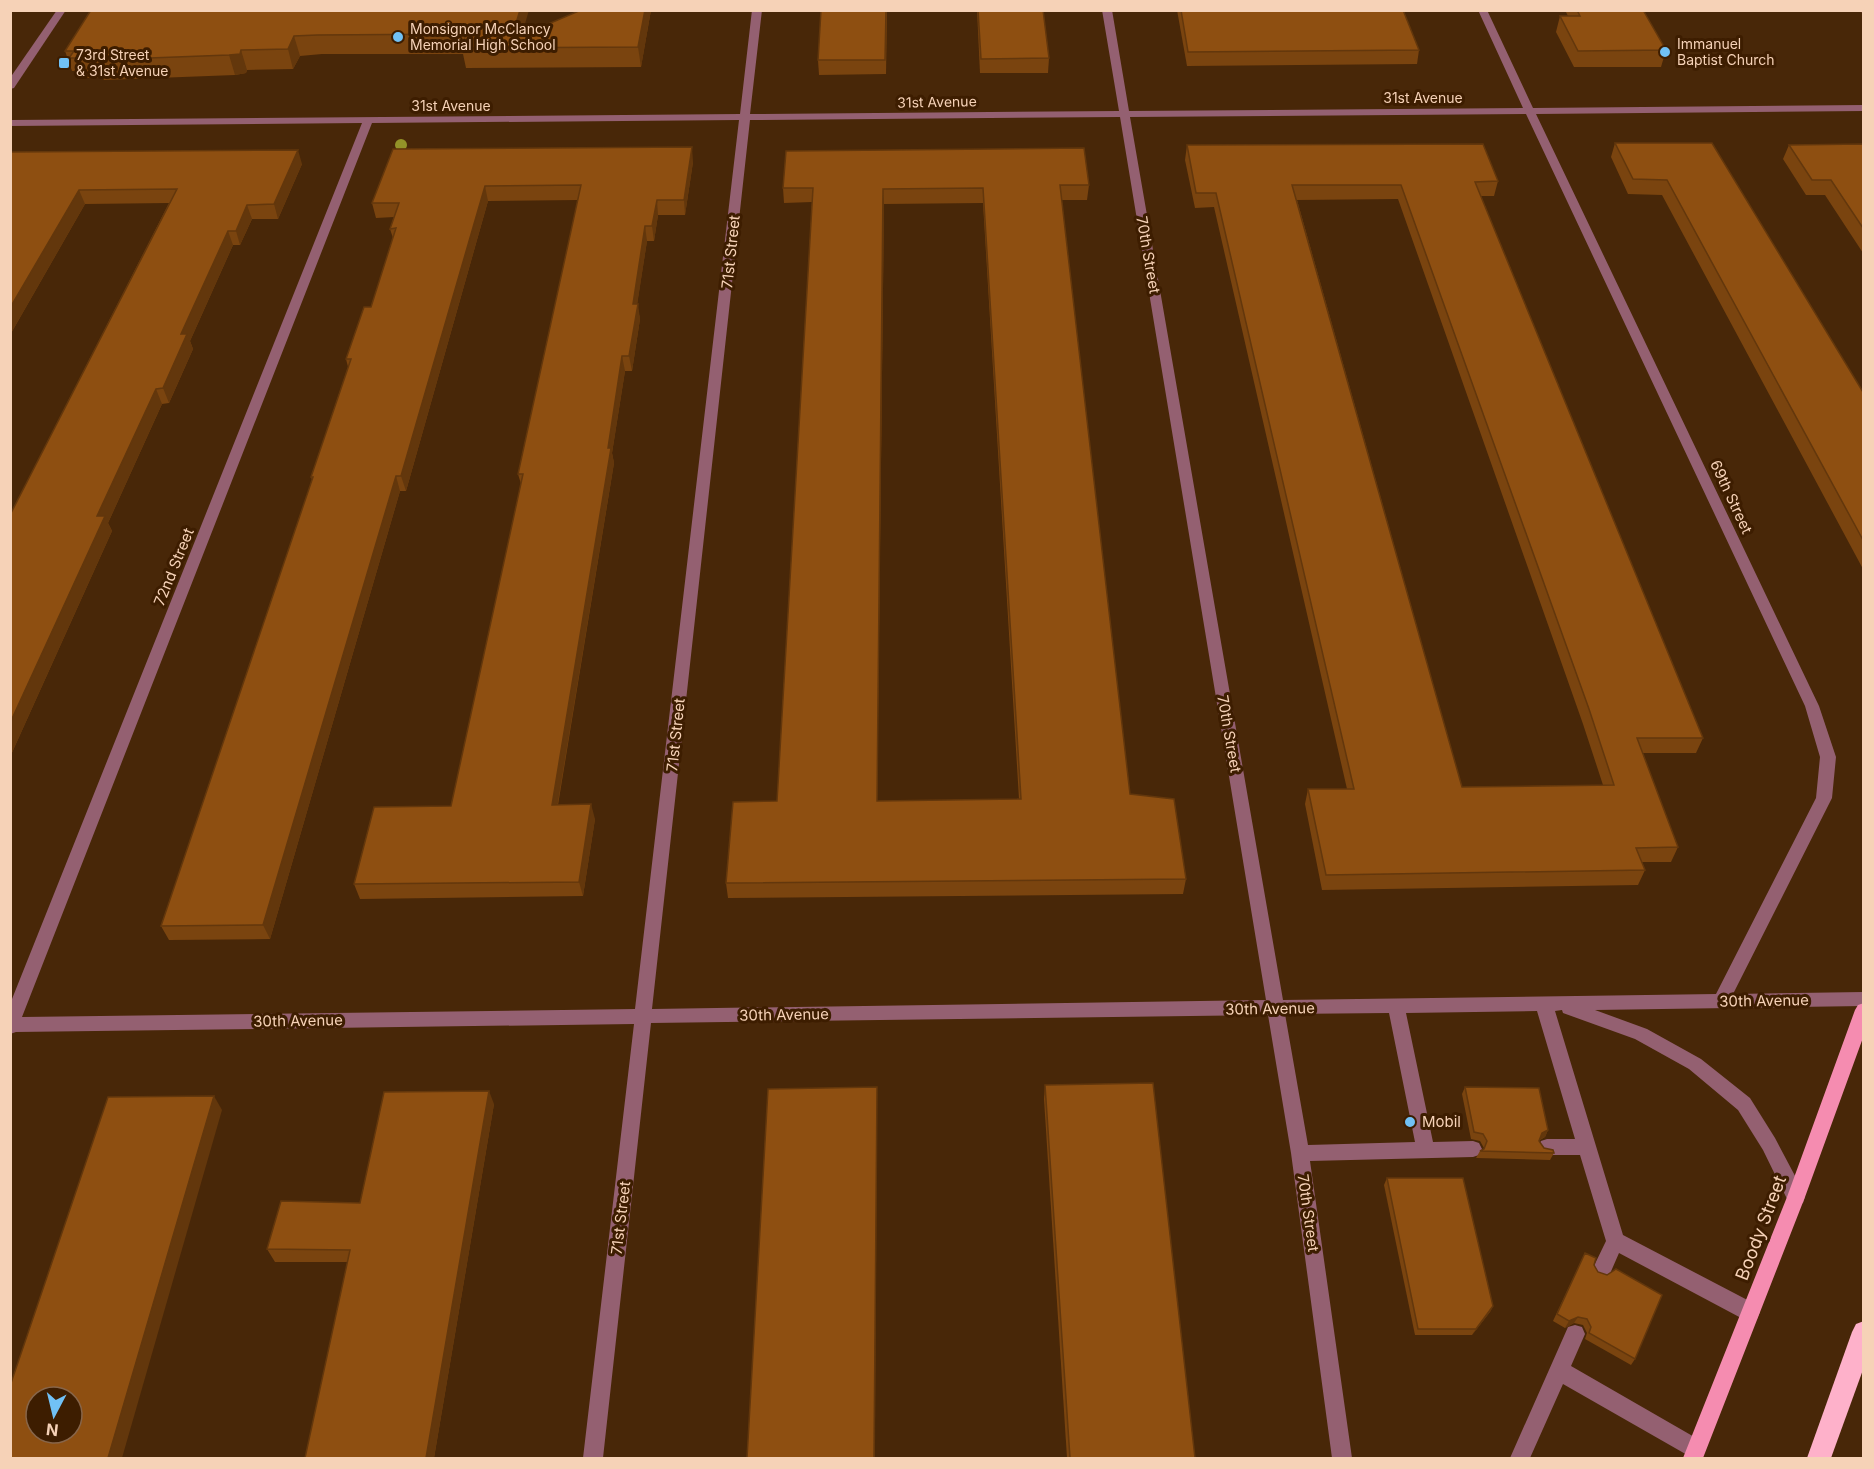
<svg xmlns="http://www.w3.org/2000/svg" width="1874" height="1469" viewBox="0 0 1874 1469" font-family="Inter,sans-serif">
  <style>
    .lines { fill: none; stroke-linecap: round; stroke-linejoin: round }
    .minor { fill: #946071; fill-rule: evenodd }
    .major { fill: #f58cb0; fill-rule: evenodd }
    .highway { fill: #feb1ca; fill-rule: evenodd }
    .tree { fill: #939328 }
    .wall { fill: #7a440f; fill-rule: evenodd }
    .shaded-wall { fill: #63370c }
    .building { fill: #8e4f11; stroke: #63370c; stroke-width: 1.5; fill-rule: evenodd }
    .poi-dot { fill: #71c1f5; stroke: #3d1d00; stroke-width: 2 }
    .labels { text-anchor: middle; stroke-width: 6; stroke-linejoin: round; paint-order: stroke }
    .far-poi-label { font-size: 14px; fill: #f6d2b7; stroke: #3d1d00; text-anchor: start }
    .far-street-label { font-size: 14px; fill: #f6d2b7; stroke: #3d1d00 }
    .street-label { font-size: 15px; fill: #f6d2b7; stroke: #3d1d00 }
    .poi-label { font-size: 15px; fill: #f6d2b7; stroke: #3d1d00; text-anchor: start }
    .near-street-label { font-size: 18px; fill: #f6d2b7; stroke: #3d1d00 }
  </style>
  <rect width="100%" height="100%" fill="#482708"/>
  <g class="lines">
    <g class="minor">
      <path d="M57,10h9l-52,78 -4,1v-11z"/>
      <path d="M752,10h10l-12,104 369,-3 -17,-101h10l17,101 394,-3 -45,-98h9l46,98 331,-3v6l-328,3 283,592 17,51 -4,41 -99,196 131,-2v14l-269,4 52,19 54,30 49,39 25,40 28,53 2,6 -2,6 -7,3 -7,-3 -26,-53 -25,-40 -49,-41 -54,-30 -72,-26 -1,-3 -7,1 68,224 134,70 3,7 -3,7 -7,2 -7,-2 -124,-66 -10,23 -7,3 -7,-3 -3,-6 14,-29 -26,-86h-33l-6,-2 -3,-6 3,-6 6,-2h28l-38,-128 -131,2 27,129 40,-1 6,2 3,6 -3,6 -6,2 -163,4 42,297h-20l-41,-305 -23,-138 -617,8 -48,435h-20l51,-434 -618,8 -6,2v-30l352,-881 -352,3v-6l730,-6zM1526,114l279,592 15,51 -4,41 -100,196 -433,6 -153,-883zM1120,117l146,883 -614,9 98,-889zM739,120l-104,889 -613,8 350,-894zM1389,1013l26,129 -107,3 -23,-131z"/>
      <path d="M1575,1325l7,2 3,7 -14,32 132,76 3,7 -3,7 -5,2 -9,-2 -126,-72 -33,74h-20l58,-131z"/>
    </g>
    <g class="major">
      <path d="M1859,10h5v4z"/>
      <path d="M1864,1003v32l-59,162 -102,261h-20l104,-261 68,-187 3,-5z"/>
    </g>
    <path class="highway" d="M1864,1321v46l-33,91h-24l45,-126 4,-8z"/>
  </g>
  <circle class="tree" cx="401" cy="145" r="6"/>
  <g class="wall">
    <path d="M91,10l431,26 129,-26 -10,57 -175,1 -3,-14h-141l-22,2 -7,13 -46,1 -1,3 -11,2 -131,5 -1,-2h-26l-3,-7h-2l-7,-20z"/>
    <path d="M887,10l-1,64 -67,1 -1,-15z"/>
    <path d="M977,10h66l6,48 -1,15h-68z"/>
    <path d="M1177,10h226l16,40 -2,14 -230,2z"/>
    <path d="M1565,10h78l23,40 -5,17h-87l-18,-35 4,-16h8z"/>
    <path d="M1730,10h52l-52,1z"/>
    <path d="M1615,143h97l151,249v177l-201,-374 -34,-1 -17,-37z"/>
    <path d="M1863,144v109l-38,-58h-19l-23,-36 6,-14z"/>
    <path d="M1187,145l311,36 -4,15h-13l222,542 -7,15h-54l36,94 -7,15h-29l3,8 -7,15 -316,5 -17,-86 3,-15h39l-133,-582 -19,1 -10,-48zM1398,199l185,525 20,61 -141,2 -165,-587z"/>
    <path d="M393,149l300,13 -8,53h-27l-4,26h-7l-10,63 3,15 -8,52h-7l-13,82 2,10 -56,342 37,14 -12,77 -223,3 -6,-15 97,-78 70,-322 -3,-10 60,-274 -90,1 -82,290h-6l-130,448 -101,1 -8,-14 151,-446 -1,-3 37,-110 -2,-8 25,-52 22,-69 -3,-9 4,-12 -18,1 -4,-15z"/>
    <path d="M10,152l292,12 -24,55h-26l-12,26h-7l-43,96 3,8 -24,54 -7,1 -54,119 4,8 -102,226v-242l159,-312 -84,1 -75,131z"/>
    <path d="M1089,185l-2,15h-26l69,594 56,85 -3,15 -455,4 -2,-15 51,-82 35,-599 -28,1 -1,-15zM983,203l36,596 -142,2 7,-597z"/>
    <path d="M1045,1085l150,373h-128l-23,-359z"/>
    <path d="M1465,1087l83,43 -3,7 -5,3 -1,1 5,7 10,5 -4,7 -74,-2 4,-7 3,-1 1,-2 -4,-7 -9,-2 -9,-45z"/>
    <path d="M494,1104l-60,354h-129l43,-196h-73l-8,-13 93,-46z"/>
    <path d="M1387,1178l106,128 -3,6 -18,23h-57l-31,-150z"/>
    <path d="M1585,1253l9,12 41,94 -4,6 -46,-26 2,-6 -4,-8 -9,-2 -9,5 -12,-7 29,-62z"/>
  </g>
  <g class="shaded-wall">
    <path d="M520,10h9l-11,38 -7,-8z"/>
    <path d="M645,10h6l-10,57 -3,-20z"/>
    <path d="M294,36l6,20 -7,13 -5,-20z"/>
    <path d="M241,50l6,20 -1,3 -11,2 -6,-20z"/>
    <path d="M692,147l1,15 -8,53 -1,-15z"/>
    <path d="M298,150l4,14 -24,55 -4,-15z"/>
    <path d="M485,186l3,15 -82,290 -5,-15z"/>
    <path d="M883,189l1,15 -7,612v-15z"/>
    <path d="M79,190l6,14 -75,131v-27z"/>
    <path d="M657,200l1,15 -4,26 -2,-15z"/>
    <path d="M247,205l5,14 -12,26 -4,-14z"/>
    <path d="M645,226l2,15 -12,78 -2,-15z"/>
    <path d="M228,231l5,14 -43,96 3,8 -24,54 -6,-15 18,-54z"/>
    <path d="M638,304l2,15 -8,52 -3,-15z"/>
    <path d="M622,356l3,15 -13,82 2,10 -59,357 -3,-15z"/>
    <path d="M156,389l6,15 -54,119 4,8 -102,226v-34l87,-207z"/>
    <path d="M396,476l4,15 -130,448 -7,-14z"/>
    <path d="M591,804l4,15 -12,77 -4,-14z"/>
    <path d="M877,1087v14l-2,357h-1z"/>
    <path d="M489,1091l5,13 -60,354h-8z"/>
    <path d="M214,1096l8,14 -100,348h-14z"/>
    <path d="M1548,1130l-3,7 -6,3 3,-7z"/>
    <path d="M1493,1306l-3,6 -18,23 4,-6z"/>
    <path d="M1578,1317l-4,6 -9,5 4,-7z"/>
  </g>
  <g class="building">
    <path d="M91,10h429l-9,30 70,-30h64l-7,37 -176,1 4,-14 -149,1 -23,1 -6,13 -47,1 -1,4 -11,1 -132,5 1,-2h-29l5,-7h-9z"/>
    <path d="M821,10h65l-1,50h-67z"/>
    <path d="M978,10h65l6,48 -68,1z"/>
    <path d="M1181,10h222l16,40 -231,2z"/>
    <path d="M1577,10h66l23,40 -88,1 -18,-35h20z"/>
    <path d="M1615,143h97l151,249v148l-196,-360 -34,-1z"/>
    <path d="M1483,144l15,37 -23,1 228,556h-66l41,109 -42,1 9,22 -319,5 -18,-86h46l-138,-596h-20l-9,-48zM1292,185h109l188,524 25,76 -152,2z"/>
    <path d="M1863,144v84l-32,-48h-19l-23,-35z"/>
    <path d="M692,147l-8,53h-27l-5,26h-7l-12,78h5l-9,52h-7l-14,92h3l-59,357 39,-1 -12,78 -225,2 20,-77 77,-1 72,-332h-5l63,-289 -96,1 -84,290h-5l-133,449 -102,1 152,-449h-2l40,-118h-5l18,-52h7l25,-79 -6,1 9,-26h-27l21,-54z"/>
    <path d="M1084,148l5,37h-29l70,609 44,5 12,80 -460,4 7,-81 44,-1 36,-613h-30l3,-37zM983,188l38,611 -144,2 6,-612z"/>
    <path d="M298,150l-24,54 -27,1 -11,26h-8l-47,103h6l-24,54 -7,1 -59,127h8l-95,207v-208l167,-326 -98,1 -69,118v-156z"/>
    <path d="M1153,1083l42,375h-125l-25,-373z"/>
    <path d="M877,1087l-3,371h-127l21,-369z"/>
    <path d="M1465,1087l74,1 9,42 -6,3 -3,8 5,7 9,2 1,3 -74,-2 4,-2 3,-8 -4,-7 -9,-2z"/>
    <path d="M489,1091l-63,367h-121l45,-208 -83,-1 14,-48 79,2 24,-111z"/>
    <path d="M214,1096l-106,362h-98v-72l98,-289zM36,1397h36v36h-36z"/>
    <path d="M1387,1178h76l30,128 -17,23h-58z"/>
    <path d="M1585,1253l11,5 -2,7 4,7 9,3 9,-6 46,26 -27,64 -46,-26 2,-6 -4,-8 -9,-2 -9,4 -12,-7z"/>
  </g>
  <g class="poi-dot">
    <circle cx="398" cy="37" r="6"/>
    <circle cx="1665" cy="52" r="6"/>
    <rect x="58" y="57" width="12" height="12" rx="3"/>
    <circle cx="1410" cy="1122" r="6"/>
  </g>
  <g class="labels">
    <g class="far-poi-label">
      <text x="410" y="34">Monsignor McClancy<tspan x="410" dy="16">Memorial High School</tspan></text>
      <text x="1677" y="49">Immanuel<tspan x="1677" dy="16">Baptist Church</tspan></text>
      <text x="76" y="60">73rd Street<tspan x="76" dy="16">&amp; 31st Avenue</tspan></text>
    </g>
    <g class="far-street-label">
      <text x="1423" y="103">31st Avenue</text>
      <text transform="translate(937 102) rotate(-1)" y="5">31st Avenue</text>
      <text x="451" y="111">31st Avenue</text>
    </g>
    <g class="street-label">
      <text transform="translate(731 252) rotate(-84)" y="5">71st Street</text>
      <text transform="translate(1148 255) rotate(80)" y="5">70th Street</text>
      <text transform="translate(1731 497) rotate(65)" y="5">69th Street</text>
      <text transform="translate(174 567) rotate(-68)" y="5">72nd Street</text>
      <text transform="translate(1229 734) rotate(80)" y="5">70th Street</text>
      <text transform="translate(676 735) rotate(-84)" y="5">71st Street</text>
      <text transform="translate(1764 1001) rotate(-1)" y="5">30th Avenue</text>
      <text transform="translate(1270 1009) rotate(-1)" y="5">30th Avenue</text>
      <text transform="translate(784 1015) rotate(-1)" y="5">30th Avenue</text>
      <text transform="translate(298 1021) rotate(-1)" y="5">30th Avenue</text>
      <text transform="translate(1308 1213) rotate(82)" y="5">70th Street</text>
      <text transform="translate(621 1218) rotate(-83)" y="5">71st Street</text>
    </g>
    <g class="poi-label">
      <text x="1422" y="1127">Mobil</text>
    </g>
    <g class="near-street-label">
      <text transform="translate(1761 1228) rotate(-69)" y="6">Boody Street</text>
    </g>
  </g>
  <rect width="1874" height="1469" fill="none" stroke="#f6d2b7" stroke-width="24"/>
  <g transform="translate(54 1415) rotate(187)"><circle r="28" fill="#3d1d00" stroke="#876549" stroke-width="1.5"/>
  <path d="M0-4.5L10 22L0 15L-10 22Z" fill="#71c1f5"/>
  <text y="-9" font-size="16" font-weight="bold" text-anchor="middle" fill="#f6d2b7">N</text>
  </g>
</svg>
